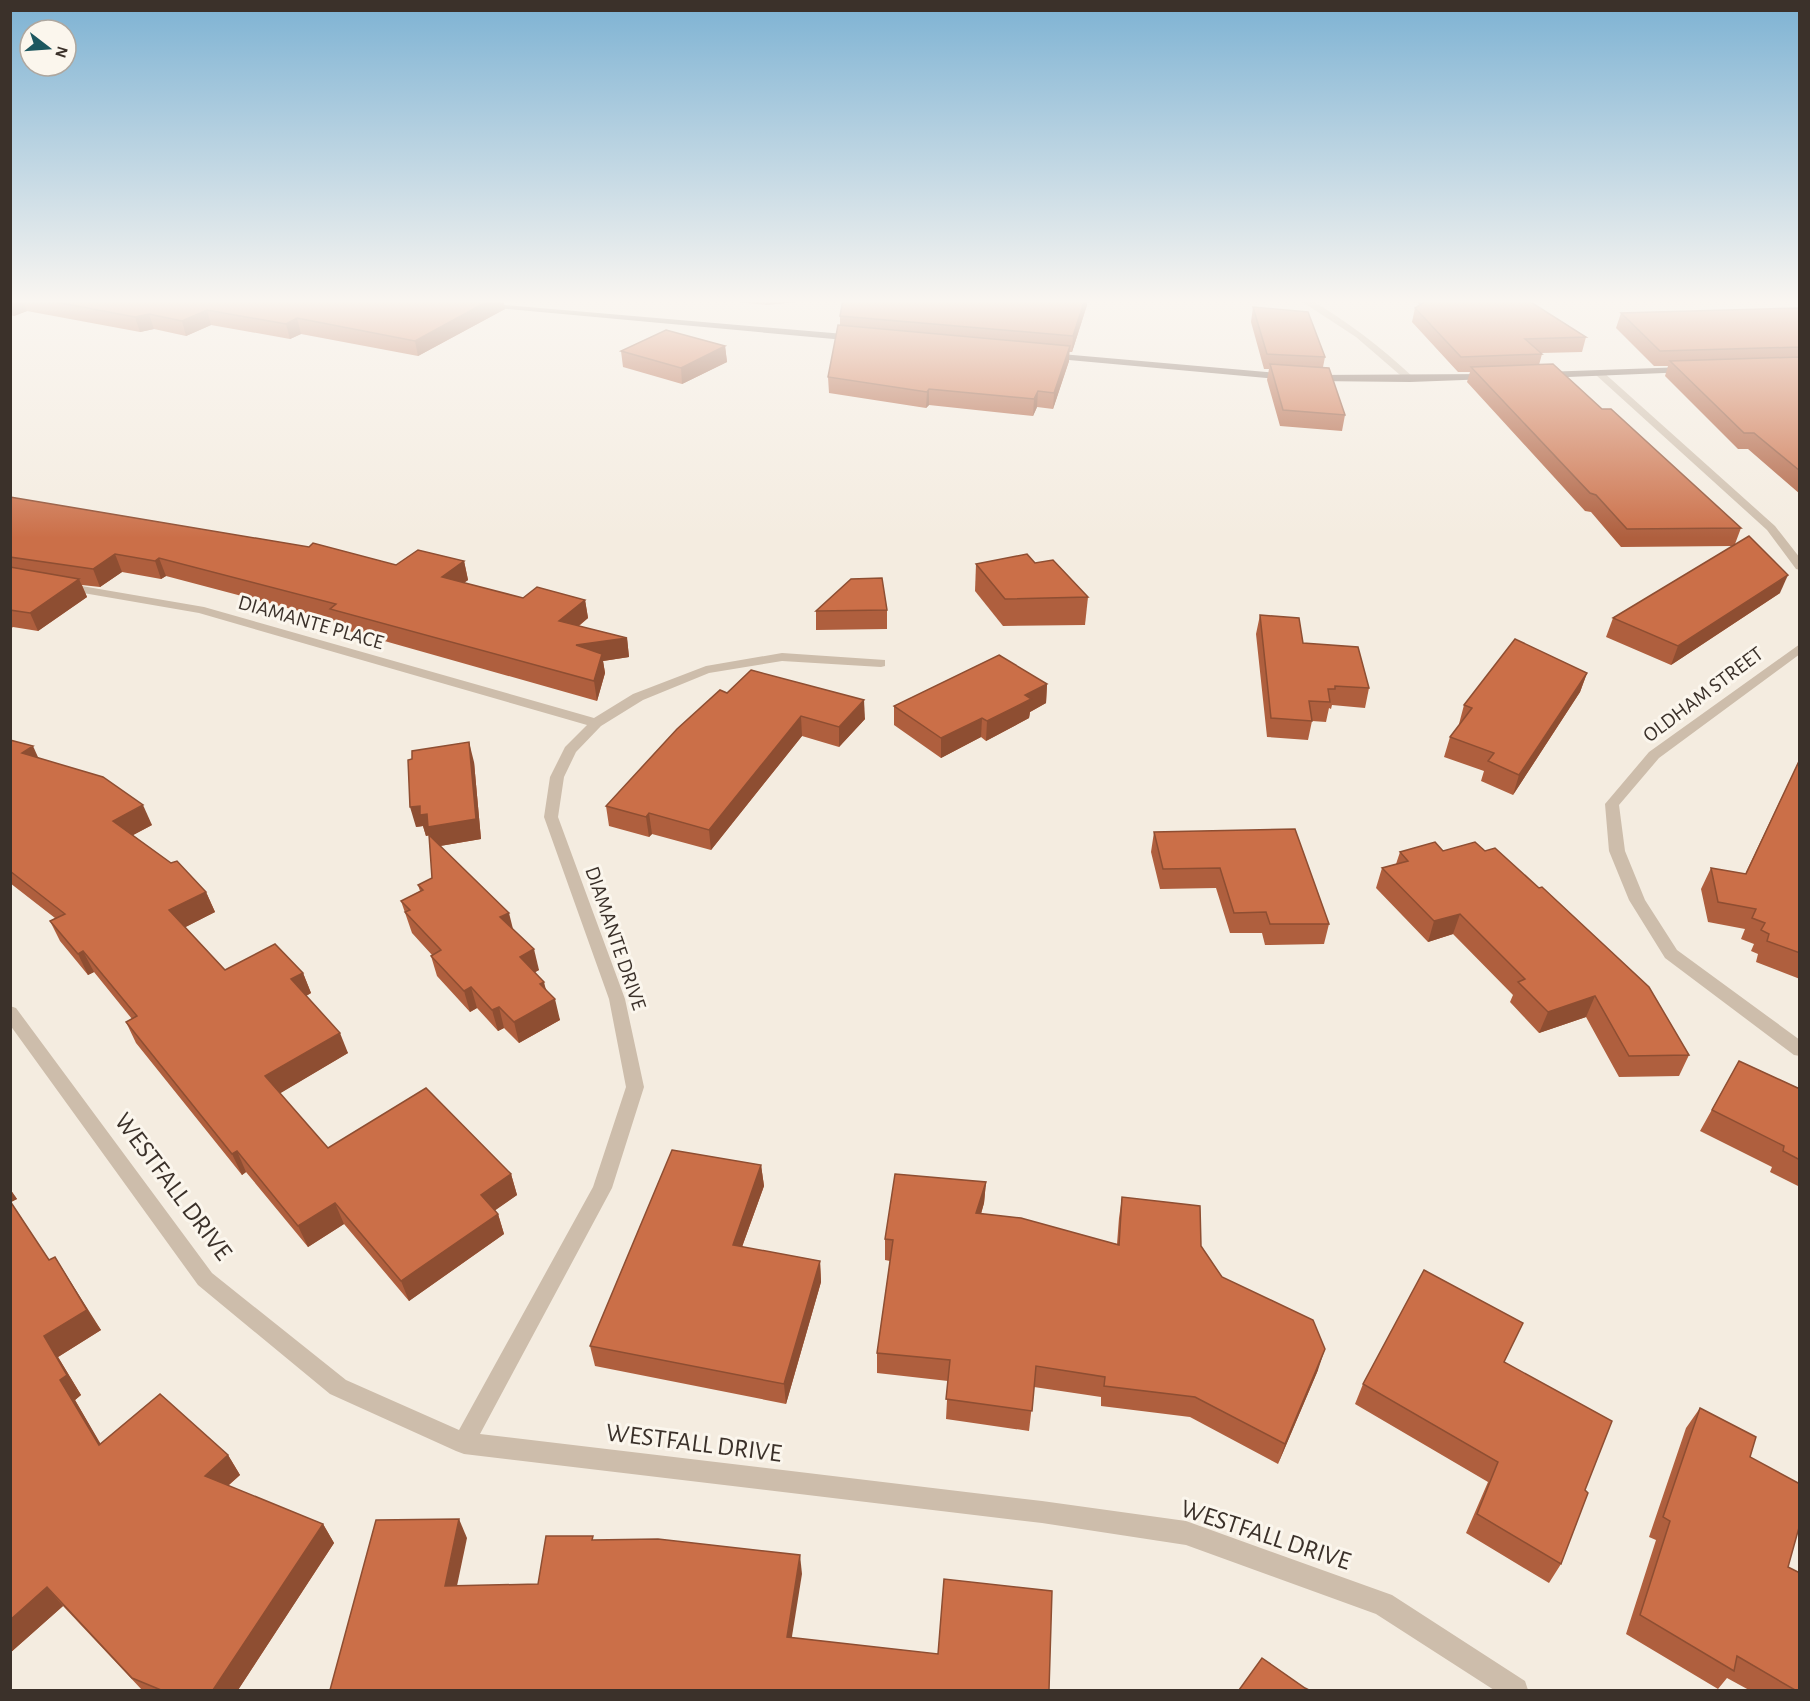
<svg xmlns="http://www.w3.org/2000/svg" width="1810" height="1701" viewBox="0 0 1810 1701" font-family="'Alegreya Sans',sans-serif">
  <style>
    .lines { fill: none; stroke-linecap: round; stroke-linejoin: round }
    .minor { fill: #cdbdab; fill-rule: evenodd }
    .major { fill: #7d685b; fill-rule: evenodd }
    .wall { fill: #af5f3e }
    .shaded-wall { fill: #8e4e32 }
    .building { fill: #cb6f48; stroke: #8e4e32; stroke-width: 1.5 }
    .labels { text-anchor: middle; stroke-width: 6; stroke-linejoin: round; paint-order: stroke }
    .street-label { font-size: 21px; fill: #3b312a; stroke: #fbf6ed }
    .near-street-label { font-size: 26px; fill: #3b312a; stroke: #fbf6ed }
  </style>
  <rect width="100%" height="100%" fill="#f4ece0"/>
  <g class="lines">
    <g class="minor">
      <path d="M1298,299h11c38,22 72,48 104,78v4h-6l-51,-44z"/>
      <path d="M1596,371h6l173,155 25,32v12l-4,-1 -29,-39 -171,-155z"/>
      <path d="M64,583l140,24 390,111 39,-24 73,-28 76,-13 103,7v6l-4,1 -99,-6 -73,12 -66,27 -42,26 -25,26 -12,25 -6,40 67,182 19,88 -32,101 -132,246 562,67 144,20 206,74 133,86 3,9h-34l-118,-76 -190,-69 -144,-22 -578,-69 -8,-3 -126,-57 -132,-109 -188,-260v-19l6,2 196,265 134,107 113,50 134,-243 33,-100 -17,-88 -65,-182 6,-40 15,-30 22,-22 -388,-112 -139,-24v-4z"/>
      <path d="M1800,644v10l-141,104 -40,47 6,46 20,49 32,50 123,90v16l-6,-1 -129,-97 -36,-58 -20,-49 -4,-47 44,-52z"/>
    </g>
    <g class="major">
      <path d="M482,303l374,32 4,3 -4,3 -371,-34h-3z"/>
      <path d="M1050,353l239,21 5,3 -5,3 -242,-22 -1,-2z"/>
      <path d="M1685,367l3,1v4l-144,6 -5,-3 5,-3z"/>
      <path d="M1487,374l3,1v4l-80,3 -97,-1 -5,-3 5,-3z"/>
    </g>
  </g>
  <g class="wall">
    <path d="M10,299h512l-5,3 -14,-1 2,8 -87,47 -117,-22 -11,5 -79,-14 -25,11 -32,-7 -14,3 -113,-21 -13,5 -4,-1z"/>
    <path d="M736,299h89l-59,6 -28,-3z"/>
    <path d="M843,299h244v6l-15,47h-3v9l-16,48 -16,-2 -4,9 -104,-11 -3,3 -97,-15 -1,-16 12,-52v-9z"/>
    <path d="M1412,299h114l60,38 -4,15 -41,1 1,1 -3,11 63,44 139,119 -6,16 45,49 -109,72 -65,-28 7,-19 120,-72 -112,1 -30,-35 -6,-1 -118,-129 3,-10h-12l-46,-50 3,-14 5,-3z"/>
    <path d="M1253,307l72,50 -2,10 22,48 -3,16 -62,-5 -13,-46 2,-11h-5l-13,-47z"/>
    <path d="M1800,308v186l-52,-45h-10l-73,-73 3,-10h-14l-38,-38 5,-15z"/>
    <path d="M725,346l2,16 -45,22 -59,-17 -2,-16z"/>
    <path d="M10,497l386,68 68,-4 4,19 -5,3 60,15 62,2 3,18 -9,8 48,12 2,19 -26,4 2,12 -8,28 -262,-74 -2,-7 -167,-44 -5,3 -39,-7 -22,15 -18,-2 5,12 -49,34 -25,-4 -3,2z"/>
    <path d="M1035,563l53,34 -3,28 -82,1 -28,-35 1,-27z"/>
    <path d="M887,610v19l-71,1v-19z"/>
    <path d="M1260,615l109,73 -4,20 -33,-3 -1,4 -2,-1 -3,14 -14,-1 -4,19 -41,-3 -11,-103z"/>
    <path d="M1587,673l-7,19 -67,103 -32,-14 3,-10 -40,-14 6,-20 10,-12 -1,-1 5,-19z"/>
    <path d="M1047,684l-1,19 -16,9 -1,6 -43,23 -5,-4 -40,21 -47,-33v-19z"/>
    <path d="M727,693l138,26 -26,28 -37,-11 -91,114 -59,-16 -3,3 -40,-11 -3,-20z"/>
    <path d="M10,740l29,18 113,67 -19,10 73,57 9,20 -30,15 40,43 78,3 8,20 -5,3 42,57 -68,40 48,55 183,26 6,21 -22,15 3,4 6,20 -95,67 -65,-77 -36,23 -62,-75 -4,3 -106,-132 -10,-21 6,-3 -38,-47 -6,3 -28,-34 -10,-20 5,-3 -45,-35z"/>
    <path d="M1800,759v220l-44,-17 2,-8 -7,-3 3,-7 -13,-5 4,-10 -37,-7 -7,-33 10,-21 34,6z"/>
    <path d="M474,762l7,77 -41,7 72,82 27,42 -4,2 11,17 14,31 -41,23 -15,-15 -6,3 -21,-23 -7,4 -33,-36 -6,-20 1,-1 -20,-22 -11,-32 19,-10 -2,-6 14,-7 -2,-43 -4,1 -3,-10 -7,1z"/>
    <path d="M1154,832l175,92 -5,20 -59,1 -3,-12h-32l-14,-45 -56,1 -9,-37z"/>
    <path d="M1443,851l246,204 -10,21 -60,1 -33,-60 -47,16 -29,-31 3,-7 -60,-61 -25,8 -52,-54 6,-20 14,-4 4,-12z"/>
    <path d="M1739,1061l61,28v98l-30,-15 2,-5 -72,-36z"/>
    <path d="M761,1165l3,21 -22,61 78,14 1,21 -35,122 -191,-38 -5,-20z"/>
    <path d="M986,1182l-2,21 -3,11 136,30 2,-26 3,-21 79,49 21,31 96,93 -40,94 -88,-47 -89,-11v-9l-67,-10 -5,44 -83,-12 2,-38 -71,-8v-20l13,-92 -5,-1v-21z"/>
    <path d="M10,1189l7,10 -6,3 38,58 52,70 -43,27 23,38 -6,5 25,44 128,11 12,20 -12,11 95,38 11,19 -96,147h-96l-79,-84 -53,47z"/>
    <path d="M1504,1362l81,128 -24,74 -12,19 -83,-50 22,-51 -133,-78 8,-20z"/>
    <path d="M1700,1408l50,49 38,110 12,123h-51l-22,-12 -9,11 -92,-55 30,-94 -7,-3 37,-109z"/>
  </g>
  <g class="shaded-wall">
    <path d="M12,299h10l5,12 -13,5 -4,-9v-7z"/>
    <path d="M492,299h11l2,10 -87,47 -3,-15z"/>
    <path d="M766,299h59l-59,6z"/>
    <path d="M1085,299h2v6l-15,47 1,-16z"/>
    <path d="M207,310l4,15 -25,11 -4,-15z"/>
    <path d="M149,314l5,15 -14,3 -5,-15z"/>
    <path d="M297,318l4,16 -11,5 -4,-15z"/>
    <path d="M725,346l2,16 -45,22 -1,-16z"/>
    <path d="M1070,346l-1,15 -16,48 1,-16z"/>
    <path d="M929,389v16l-3,3 1,-16z"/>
    <path d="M1038,391l-1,16 -4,9 1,-17z"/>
    <path d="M115,554l7,18 -22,15 -7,-18z"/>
    <path d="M159,558l7,18 -5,3 -6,-18z"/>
    <path d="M464,561l4,19 -22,16 -4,-19z"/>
    <path d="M1788,575l-8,18 -109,72 7,-19z"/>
    <path d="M79,579l8,18 -49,34 -8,-18z"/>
    <path d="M585,600l3,18 -26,21 -3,-18z"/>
    <path d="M627,638l2,19 -26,4 2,12 -8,28 -3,-20 -18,-36z"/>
    <path d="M1587,673l-7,19 -67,103 6,-20z"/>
    <path d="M1047,684l-1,19 -16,9 -1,6 -43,23 1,-20 38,-26z"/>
    <path d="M864,700l1,19 -26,28v-20z"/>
    <path d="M801,716l1,20 -91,114 -2,-20z"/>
    <path d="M982,718l-1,19 -40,21v-20z"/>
    <path d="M469,742l5,20 7,77 -47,8 -4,-12 -4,1 -3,-10 -7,1 -6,-20 10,-1z"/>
    <path d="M33,746l9,20 -20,-13z"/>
    <path d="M143,805l9,20 -30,16 -9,-20z"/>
    <path d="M649,813l3,21 -3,3 -3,-20z"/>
    <path d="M206,892l9,20 -37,19 -9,-21z"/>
    <path d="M509,913l5,20 -14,-16z"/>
    <path d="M1460,914l-7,20 -25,8 6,-21z"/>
    <path d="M534,949l5,21 -14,8 -5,-21z"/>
    <path d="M83,951l11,21 -6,3 -10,-21z"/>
    <path d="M303,973l8,20 -12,7 -8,-21z"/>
    <path d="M544,982l5,20 6,-3 5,21 -41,23 -5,-21 26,-38z"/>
    <path d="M471,987l6,21 -7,4 -6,-21z"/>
    <path d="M1595,996l-9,21 -47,16 9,-21z"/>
    <path d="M499,1007l5,21 -6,3 -6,-21z"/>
    <path d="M340,1033l8,20 -74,44 -9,-21z"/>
    <path d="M237,1151l9,21 -4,3 -10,-21z"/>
    <path d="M761,1165l3,21 -29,80 -2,-21z"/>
    <path d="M511,1174l6,21 -30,21 -6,-21z"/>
    <path d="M986,1182l-2,21 -9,31 1,-21z"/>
    <path d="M10,1189l7,10 -6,3h-1z"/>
    <path d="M335,1203l9,21 -36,23 -10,-21z"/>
    <path d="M498,1214l6,20 -95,67 -8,-20z"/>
    <path d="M55,1257l46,73 -43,27 23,38 -6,5 38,65 -14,-20 -39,-65 -16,-44z"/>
    <path d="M820,1261l1,21 -35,122 -2,-20z"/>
    <path d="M1325,1349l-7,21 -40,94 7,-20z"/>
    <path d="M228,1455l12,20 -23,20 -12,-19z"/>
    <path d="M459,1519l8,19 -14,67 -8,-19z"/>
    <path d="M323,1524l11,19 -96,147h-25z"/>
    <path d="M800,1555l2,19 -13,81 -2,-18z"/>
    <path d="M47,1587l16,19 -53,47v-33z"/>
  </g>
  <g class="building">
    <path d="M40,299h452l-77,42 -118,-23 -11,6 -79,-14 -25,11 -33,-7 -14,3z"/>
    <path d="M843,299h242l-12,37 -233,-20z"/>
    <path d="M1430,299h96l60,38 -61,2 17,15 -81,3 -46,-49z"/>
    <path d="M1253,307l55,5 17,45 -58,-3z"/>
    <path d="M1800,308v39l-140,4 -39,-38z"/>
    <path d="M838,325l232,21 -16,47 -16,-2 -4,8 -105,-10 -2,3 -99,-15z"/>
    <path d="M666,330l59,16 -44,22 -60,-17z"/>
    <path d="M1800,357v114l-46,-38h-10l-74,-72z"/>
    <path d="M1270,364l59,4 16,47 -62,-5z"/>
    <path d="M1553,364l49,45h9l130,119 -114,1 -31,-34 -6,-2 -119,-126z"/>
    <path d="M10,497l299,50 4,-4 83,22 22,-15 46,11 -22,16 81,21 14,-11 48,13 -26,21 68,17 -51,7 26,9 -8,27 -264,-72 6,-5 -177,-46 -4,3 -40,-7 -22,15 -83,-12z"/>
    <path d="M1749,536l39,39 -110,71 -65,-28z"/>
    <path d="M1027,554l8,9 18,-3 35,37 -83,2 -29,-35z"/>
    <path d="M10,567l69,12 -49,34 -20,-3z"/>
    <path d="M882,578l5,32 -71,1 35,-32z"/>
    <path d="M1260,615l39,3 4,25 55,4 11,41 -34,-2v3h-7l2,13 -21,-1 3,20 -41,-3z"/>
    <path d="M1515,639l72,34 -68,102 -31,-14 6,-8 -44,-16 22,-29 -8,-3z"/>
    <path d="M999,655l48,29 -22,11 6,4 -44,22 -5,-3 -41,20 -47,-32z"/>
    <path d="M751,670l113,30 -25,27 -38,-11 -92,114 -60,-17 -3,4 -40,-11 71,-77 43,-39 7,3z"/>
    <path d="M10,740l23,6 -11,7 81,24 40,28 -30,16 58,42 6,-2 29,31 -37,18 56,60 50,-26 28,29 -12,6 49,54 -75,43 63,72 98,-60 85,86 -30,21 17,19 -97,67 -66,-78 -37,23 -61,-75 -5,3 -106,-132 11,-6 -54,-65 -5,3 -28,-33 15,-7 -55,-43z"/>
    <path d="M469,742l7,77 -48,8 -1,-13 -7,1v-9l-10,1 -2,-47 4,-1v-8z"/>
    <path d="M1800,759v194l-33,-12 2,-7 -8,-4 4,-7 -13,-5 4,-9 -38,-7 -7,-34 35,6z"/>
    <path d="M1295,829l34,95h-59l-4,-12 -32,1 -14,-45 -57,1 -9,-37z"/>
    <path d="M429,835l80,78 -9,4 34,32 -14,8 24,25 -4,2 15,15 -41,23 -15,-15 -7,3 -21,-23 -7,4 -33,-35 10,-6 -36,-38 5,-2 -9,-9 22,-11 -5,-5 14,-7z"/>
    <path d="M1435,842l8,9 32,-9 10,9 10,-3 44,40 3,-1 107,100 40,68 -60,1 -34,-60 -47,16 -30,-30 7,-3 -65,-65 -26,7 -52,-53 26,-7 -8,-9z"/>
    <path d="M1739,1061l61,28v71l-17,-9 1,-5 -72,-36z"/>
    <path d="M672,1150l89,15 -28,80 87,16 -36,123 -194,-38z"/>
    <path d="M895,1174l91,8 -10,31 45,5 98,27 3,-48 78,9 1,40 21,31 91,43 12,29 -40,95 -90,-47 -91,-11 1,-9 -69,-11 -4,45 -86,-12 4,-39 -73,-7 16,-113 -8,-1z"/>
    <path d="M10,1201l39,59 6,-3 32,53 -43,26 23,39 -7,5 39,65 61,-51 68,61 -23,21 118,48 -110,166h-52l-29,-12 -85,-91 -37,33z"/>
    <path d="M1424,1270l99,53 -19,39 108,59 -27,69 3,3 -27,71 -84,-50 21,-52 -135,-78z"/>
    <path d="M1700,1408l56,29 -6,20 50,27v40l-12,43 12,6v117h-5l-58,-34 -3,15 -94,-56 30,-94 -7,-4z"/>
    <path d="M459,1519l-14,67 93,-2 8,-48h47l-1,4 66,-1 142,16 -13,82 151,17 6,-75 108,12 -3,99h-719l46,-170z"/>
    <path d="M1262,1658l43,30 4,2h-70z"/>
  </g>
  <linearGradient id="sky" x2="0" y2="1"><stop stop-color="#7db2d3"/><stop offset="0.56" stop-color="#faf6f1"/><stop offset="1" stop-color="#faf6f1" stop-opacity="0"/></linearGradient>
  <rect width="1810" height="538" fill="url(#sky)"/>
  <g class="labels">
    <g class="street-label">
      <text transform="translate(311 622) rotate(16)" y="7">DIAMANTE PLACE</text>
      <text transform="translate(1703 694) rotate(-37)" y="7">OLDHAM STREET</text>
      <text transform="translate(616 938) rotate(71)" y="7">DIAMANTE DRIVE</text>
    </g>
    <g class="near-street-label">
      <text transform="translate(174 1186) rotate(53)" y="9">WESTFALL DRIVE</text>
      <text transform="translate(694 1442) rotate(7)" y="9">WESTFALL DRIVE</text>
      <text transform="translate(1266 1534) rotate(18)" y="9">WESTFALL DRIVE</text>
    </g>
  </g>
  <rect width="1810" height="1701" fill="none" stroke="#3b312a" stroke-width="24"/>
  <g transform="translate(48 48) rotate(107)"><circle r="28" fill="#fbf6ed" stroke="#aea79f" stroke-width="1.5"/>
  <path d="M0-4.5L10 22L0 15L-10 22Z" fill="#1d575f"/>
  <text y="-9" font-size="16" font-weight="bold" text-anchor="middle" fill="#3b312a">N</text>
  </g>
</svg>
